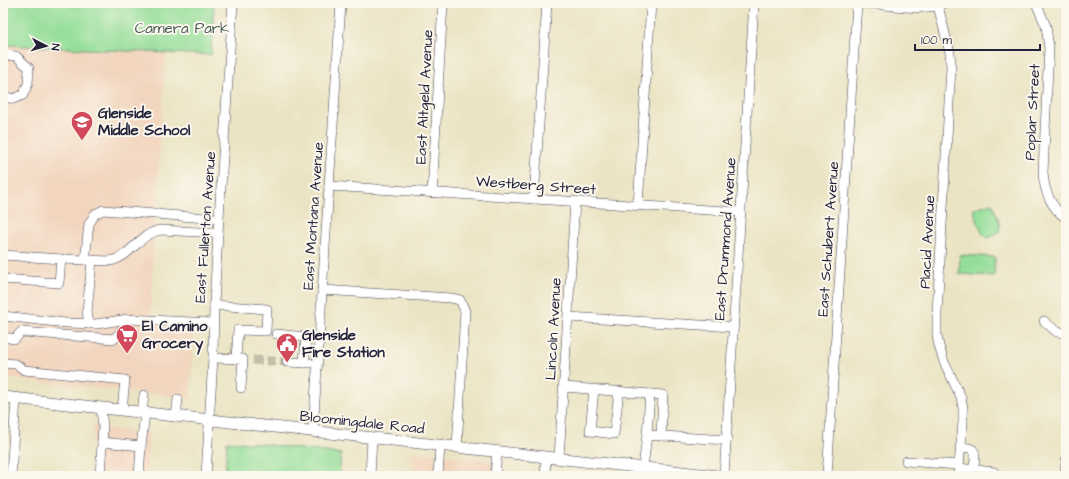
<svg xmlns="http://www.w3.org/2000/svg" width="1069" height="479" viewBox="0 0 1069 479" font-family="'Architects Daughter',sans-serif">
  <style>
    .built { fill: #f2d5be }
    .green { fill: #94de99; stroke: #5b806a }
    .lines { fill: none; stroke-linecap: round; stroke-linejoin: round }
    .minor-tunnel { stroke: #c3bda9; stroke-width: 9; stroke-dasharray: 9 4.5; stroke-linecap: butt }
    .minor-casing { stroke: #403f50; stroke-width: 10 }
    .major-casing { stroke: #403f50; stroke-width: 12 }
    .minor { stroke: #fff; stroke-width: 9 }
    .major { stroke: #fff; stroke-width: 11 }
    .labels { text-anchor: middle; stroke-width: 4; stroke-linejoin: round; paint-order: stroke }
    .park-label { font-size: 15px; fill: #445a57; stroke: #fbf7ec }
    .street-label { font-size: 15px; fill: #22223b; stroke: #fbf7ec }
    .poi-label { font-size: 15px; font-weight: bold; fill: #22223b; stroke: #fbf7ec; text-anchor: start }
  </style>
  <rect width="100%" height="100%" fill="#fbf7ec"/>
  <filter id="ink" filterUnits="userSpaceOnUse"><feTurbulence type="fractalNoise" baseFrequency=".025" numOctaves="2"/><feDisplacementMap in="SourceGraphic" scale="8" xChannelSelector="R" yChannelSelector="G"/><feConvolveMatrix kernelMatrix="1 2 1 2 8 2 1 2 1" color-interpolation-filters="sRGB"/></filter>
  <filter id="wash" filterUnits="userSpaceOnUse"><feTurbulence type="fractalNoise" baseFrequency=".012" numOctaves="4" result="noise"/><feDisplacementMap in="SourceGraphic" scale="16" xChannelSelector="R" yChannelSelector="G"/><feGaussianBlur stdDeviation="0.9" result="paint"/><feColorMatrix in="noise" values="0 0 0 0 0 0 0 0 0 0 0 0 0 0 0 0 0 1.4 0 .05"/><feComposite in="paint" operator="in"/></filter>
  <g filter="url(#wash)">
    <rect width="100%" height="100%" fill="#ebe4c4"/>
    <g class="built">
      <path d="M3,45l163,8 -12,178 -3,83 -41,6 84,6 -4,72 -187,-20z"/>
      <path d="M94,427l55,6 -3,43h-54z"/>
      <path d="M413,452l91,10 -1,14h-91z"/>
    </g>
    <g class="green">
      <path d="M3,3h211l-3,52 -208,-10z"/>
      <path d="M992,203l8,21 -1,8 -11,6 -6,-5 -9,-24z"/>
      <path d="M960,255l35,2 -1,19 -35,-2z"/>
      <path d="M227,441l36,3 78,10 -2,22h-114z"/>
    </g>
  </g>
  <g filter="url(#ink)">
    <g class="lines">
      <path class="minor-tunnel" d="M253,360l34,2"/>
      <g class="minor-casing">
        <g id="minor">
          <path d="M862,3c21,1 62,9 80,1"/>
          <path d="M1036,3l10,23 3,22 -6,124c1,19 7,35 23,46"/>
          <path d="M938,6l12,47 1,14 -14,246v22l2,11 5,16 17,35 2,11v14l-5,54"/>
          <path d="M3,55l13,1 13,12 -1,16 -5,11 -10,4 -10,-3"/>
          <path d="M329,186l412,26"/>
          <path d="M432,193l11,-190"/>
          <path d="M534,199l13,-196"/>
          <path d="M638,206l13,-203"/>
          <path d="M3,255l58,4 49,2c21,-4 29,-27 50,-31l58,3"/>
          <path d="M85,260l4,-36 6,-10 8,-4 116,9"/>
          <path d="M3,279l56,4 2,-24"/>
          <path d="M322,290l129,8 9,2 5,11 -8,136"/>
          <path d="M214,305l53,4 -1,22 -28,-1 -2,29"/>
          <path d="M3,316l63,7 30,1 32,-5 85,4"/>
          <path d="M568,317l165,10"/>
          <path d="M1044,321l13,11 9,1"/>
          <path d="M89,324l-2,-12 5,-52"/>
          <path d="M276,334l30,3 -2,26"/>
          <path d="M3,337l12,2 6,-7 93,7 9,-10 5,-10"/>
          <path d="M213,358l30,1 -2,29"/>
          <path d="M287,362l23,1"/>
          <path d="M3,363l13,1 8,6 101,10 -3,30"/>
          <path d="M564,387l99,8 -2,41"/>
          <path d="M594,389l-4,42 24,3 5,-43"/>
          <path d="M142,413l2,-18"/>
          <path d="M176,417l2,-18"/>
          <path d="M313,431l28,-428"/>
          <path d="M647,435l3,-41"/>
          <path d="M102,442l39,4"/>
          <path d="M960,447c4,1 11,0 13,3 4,4 1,15 0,20"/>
          <path d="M559,458l16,-256"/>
          <path d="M906,461l52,4"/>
          <path d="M643,468l4,-33 80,5"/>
          <path d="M958,468l36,4"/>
          <path d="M11,476l5,-77"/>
          <path d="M100,476l3,-49 -2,-19"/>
          <path d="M139,476l2,-30 4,-33"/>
          <path d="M206,476l7,-118 1,-53 4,-72 15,-230"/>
          <path d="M370,476l2,-38"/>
          <path d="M438,476l2,-30"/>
          <path d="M495,476l2,-24"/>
          <path d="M545,476l1,-19"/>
          <path d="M724,476l30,-473"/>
          <path d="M827,476l30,-473"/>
          <path d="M1065,476l1,-16"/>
        </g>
      </g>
      <g class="major-casing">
        <path id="major" d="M3,397l715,79"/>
      </g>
      <use href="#minor" class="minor"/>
      <use href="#major" class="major"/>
    </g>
  </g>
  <defs>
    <g id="school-pin" transform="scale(1.15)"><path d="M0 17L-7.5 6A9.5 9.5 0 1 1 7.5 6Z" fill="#d1495b" stroke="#fbf7ec"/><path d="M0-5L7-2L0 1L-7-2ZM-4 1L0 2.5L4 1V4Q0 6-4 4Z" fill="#fff"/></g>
    <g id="supermarket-pin" transform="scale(1.15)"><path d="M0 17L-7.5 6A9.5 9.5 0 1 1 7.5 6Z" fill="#d1495b" stroke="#fbf7ec"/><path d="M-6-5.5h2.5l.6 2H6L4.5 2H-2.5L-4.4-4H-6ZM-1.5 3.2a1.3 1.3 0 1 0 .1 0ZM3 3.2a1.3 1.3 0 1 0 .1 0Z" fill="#fff"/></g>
    <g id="civic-pin" transform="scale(1.15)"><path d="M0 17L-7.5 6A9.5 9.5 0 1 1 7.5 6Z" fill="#d1495b" stroke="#fbf7ec"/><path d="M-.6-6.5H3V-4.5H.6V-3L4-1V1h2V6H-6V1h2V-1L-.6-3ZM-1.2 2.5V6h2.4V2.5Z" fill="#fff"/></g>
  </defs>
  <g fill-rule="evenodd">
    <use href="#school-pin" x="82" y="122"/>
    <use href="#supermarket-pin" x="127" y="335"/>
    <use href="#civic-pin" x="287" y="344"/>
  </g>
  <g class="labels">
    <g class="park-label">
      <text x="182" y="33">Camera Park</text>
    </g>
    <g class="street-label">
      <text transform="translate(424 97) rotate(-87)" y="5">East Altgeld Avenue</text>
      <text transform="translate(1032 112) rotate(-87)" y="5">Poplar Street</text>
      <text transform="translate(536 185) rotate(4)" y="5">Westberg Street</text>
      <text transform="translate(313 216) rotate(-86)" y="5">East Montana Avenue</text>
      <text transform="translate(205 227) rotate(-86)" y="5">East Fullerton Avenue</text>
      <text transform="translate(725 239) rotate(-86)" y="5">East Drummond Avenue</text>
      <text transform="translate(828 239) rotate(-86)" y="5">East Schubert Avenue</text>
      <text transform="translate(927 242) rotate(-87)" y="5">Placid Avenue</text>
      <text transform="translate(553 329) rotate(-87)" y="5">Lincoln Avenue</text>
      <text transform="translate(362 422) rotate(6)" y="5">Bloomingdale Road</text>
    </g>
    <g class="poi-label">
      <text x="98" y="118">Glenside<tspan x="98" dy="17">Middle School</tspan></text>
      <text x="142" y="331">El Camino<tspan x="142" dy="17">Grocery</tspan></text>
      <text x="302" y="340">Glenside<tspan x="302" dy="17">Fire Station</tspan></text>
    </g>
  </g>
  <rect width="1069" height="479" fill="none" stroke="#fbf7ec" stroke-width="16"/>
  <g transform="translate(46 46) rotate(96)" stroke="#fbf7ec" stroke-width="3" paint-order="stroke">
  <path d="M0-3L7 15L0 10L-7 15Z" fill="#22223b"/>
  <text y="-6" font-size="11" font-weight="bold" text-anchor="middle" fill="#22223b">N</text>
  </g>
  <path d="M915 44v6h125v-6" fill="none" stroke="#22223b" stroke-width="2"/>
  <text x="921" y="44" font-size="12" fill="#22223b" stroke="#fbf7ec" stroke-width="3" paint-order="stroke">100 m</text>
</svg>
